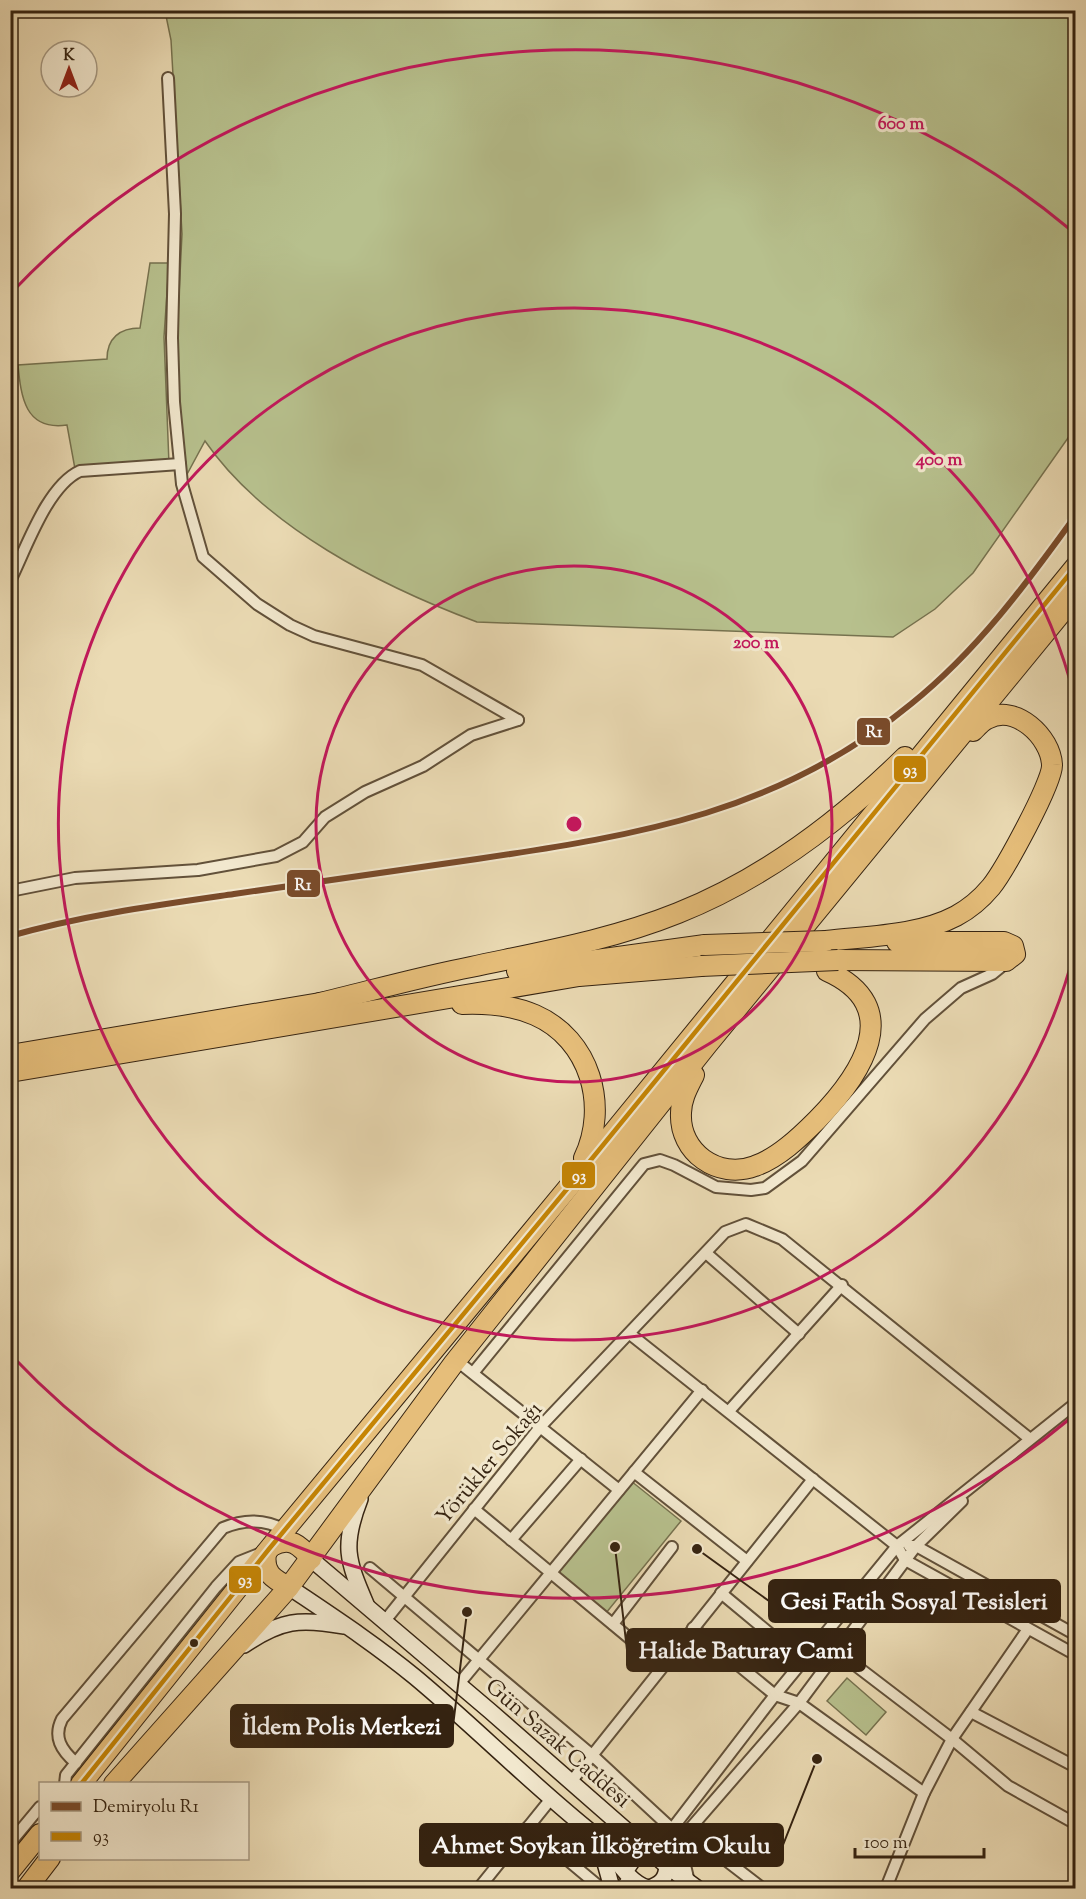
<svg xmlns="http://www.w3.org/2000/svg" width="1086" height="1899" viewBox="0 0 1086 1899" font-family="'Sorts Mill Goudy',serif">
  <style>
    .green { fill: #b7c08d; stroke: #76724f; stroke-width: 1.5 }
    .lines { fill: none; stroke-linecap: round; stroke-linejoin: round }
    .street-casing { stroke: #62513a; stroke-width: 14 }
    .secondary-casing { stroke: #352311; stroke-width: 18 }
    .highway-casing { stroke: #352311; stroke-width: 22 }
    .street { stroke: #f2e8ce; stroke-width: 10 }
    .secondary { stroke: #f2e8ce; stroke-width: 15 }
    .highway { stroke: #e6be7a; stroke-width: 20 }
    .highway-bridge-casing { stroke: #352311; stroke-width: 22; stroke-linecap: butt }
    .highway-bridge { stroke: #e6be7a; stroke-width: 20 }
    .bus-1-casing { stroke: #f2e8ce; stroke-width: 9 }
    .bus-1 { stroke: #c68504; stroke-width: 4.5 }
    .rail-1-casing { stroke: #f2e8ce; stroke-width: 10 }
    .rail-1 { stroke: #7a4b2a; stroke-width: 6 }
    .ring { fill: none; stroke: #c2185b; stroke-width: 3 }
    .bus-dot { fill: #352311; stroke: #f2e8ce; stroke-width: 2 }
    .labels { text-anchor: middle; stroke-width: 6; stroke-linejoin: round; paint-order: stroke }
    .street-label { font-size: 22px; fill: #352311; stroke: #f2e8ce }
    .centre { fill: #c2185b; stroke: #f2e8ce; stroke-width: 3 }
    .ring-label { font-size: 18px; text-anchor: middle; font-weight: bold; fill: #c2185b; stroke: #f2e8ce; stroke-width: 6; stroke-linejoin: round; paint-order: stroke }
    .leader { fill: none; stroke: #352311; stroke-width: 2 }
    .callout-dot { fill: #352311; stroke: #f2e8ce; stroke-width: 2 }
    .callout { fill: #352311; stroke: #352311; stroke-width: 2 }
    .callout-label { font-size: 24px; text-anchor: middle; font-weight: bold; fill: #fff }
    .line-badge { stroke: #f2e8ce; stroke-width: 2 }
    .badge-label { font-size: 16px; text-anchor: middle; font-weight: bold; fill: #fff }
  </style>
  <rect width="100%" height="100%" fill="#ebdbb4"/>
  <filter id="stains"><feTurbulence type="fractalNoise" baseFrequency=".00333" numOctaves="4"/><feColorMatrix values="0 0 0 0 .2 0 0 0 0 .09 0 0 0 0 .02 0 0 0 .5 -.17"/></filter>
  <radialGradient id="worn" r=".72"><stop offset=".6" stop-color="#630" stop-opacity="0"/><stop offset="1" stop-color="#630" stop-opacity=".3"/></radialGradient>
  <g class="green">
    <path d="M165,11h910v417l-102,145 -38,36 -42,28 -416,-15c-96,-36 -213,-95 -272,-181l-20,37 -7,-71 -1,-72 5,-101 -11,-194z"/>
    <path d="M150,263h19l-5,74 5,127 -94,5 -8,-44c-42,6 -46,-28 -49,-60l89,-6c0,-21 13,-31 33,-31z"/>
    <path d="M631,1481l50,40 -75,92 -50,-39z"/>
    <path d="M847,1678l39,34 -20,23 -39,-34z"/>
  </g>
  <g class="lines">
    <g class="street-casing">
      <g id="street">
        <path d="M168,78l7,136 -3,124 2,64 8,82 21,73 54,47 33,21 24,11 108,29 96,55"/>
        <path d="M10,581c16,-32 37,-95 70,-110l100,-7"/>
        <path d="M10,891l65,-13 123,-8 78,-14 27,-14 22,-25 40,-25 58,-26 48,-31 47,-15"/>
        <path d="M706,1253l93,81"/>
        <path d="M630,1334l267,212 8,14 171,95"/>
        <path d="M456,1360l163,130"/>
        <path d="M473,1373l171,-209 16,-4 14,5 42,22 35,3 14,-2 37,-27 123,-142 36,-31 31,-14 16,-13"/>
        <path d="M729,1411l113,-126"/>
        <path d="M634,1472l113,89"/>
        <path d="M474,1509l189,157"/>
        <path d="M511,1540l70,-81"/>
        <path d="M909,1546h7l160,89"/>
        <path d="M370,1568l222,187 80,74"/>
        <path d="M721,1593l82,68"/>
        <path d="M384,1622l157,-196 184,-194 21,-8 36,15 248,200"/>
        <path d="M613,1624l59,-77"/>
        <path d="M693,1628l82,67 24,8 125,90"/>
        <path d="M838,1652l114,87 56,47 68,38"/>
        <path d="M458,1685l244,-295"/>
        <path d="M971,1712l105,55"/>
        <path d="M76,1763c-15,-13 -23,-26 -14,-44l161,-191c21,-9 42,-9 62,2"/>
        <path d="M570,1783l243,-304"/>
        <path d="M65,1784l1,-9 150,-188 23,-25 25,-10"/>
        <path d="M528,1827l73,61"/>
        <path d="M626,1830l30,3 13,-3"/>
        <path d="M688,1831l74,57"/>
        <path d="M687,1837l-3,24 5,21"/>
        <path d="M10,1843l30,-36"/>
        <path d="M648,1850l24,-21 103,-134 122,-149 179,-143"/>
        <path d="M667,1866l21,-35 111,-128 117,-157 46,-45"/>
        <path d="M479,1888l71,-88"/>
        <path d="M621,1888l8,-11"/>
        <path d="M886,1888l38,-95 28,-54 76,-110"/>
      </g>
    </g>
    <g class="secondary-casing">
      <g id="secondary">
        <path d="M360,1499c-18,46 -13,61 6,105"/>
        <path d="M311,1559l179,152 177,155 30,22"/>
        <path d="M289,1587c43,29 86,57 126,90 60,50 115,106 176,155 19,15 34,50 57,56"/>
        <path d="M244,1645c37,-25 56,-27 99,-19"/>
        <path d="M600,1845l12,43"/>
        <path d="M626,1870l9,-13 13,-7"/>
        <path d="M649,1888c12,-4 17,-9 18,-22"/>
      </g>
    </g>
    <g class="highway-casing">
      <g id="highway">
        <path d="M826,941c42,-5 92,-5 130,-25 13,-7 25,-17 35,-29 13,-16 62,-105 61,-122 -1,-28 -37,-62 -65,-46 -5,2 -10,8 -14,12"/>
        <path d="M838,960l168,1 9,-7 -2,-8 -9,-4h-107"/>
        <path d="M517,971l188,-26"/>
        <path d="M320,1003c50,-12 100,-26 151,-36 70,-15 140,-27 207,-54 85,-34 162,-92 227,-156"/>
        <path d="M462,1004c25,-1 50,1 73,11 55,24 74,91 49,143"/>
        <path d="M10,1055l322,-54"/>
        <path d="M10,1072l569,-96 122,-10"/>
        <path d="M694,1075c-6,12 -13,24 -13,38 -2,39 37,67 74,53 23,-8 45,-29 62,-46 44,-45 90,-113 10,-149"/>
        <path d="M272,1546c18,-10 28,-1 39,13"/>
        <path d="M266,1553c-3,20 7,26 23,34"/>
        <path d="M81,1784l188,-235 303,-366 504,-617"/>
        <path d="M114,1784l175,-197 165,-224 253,-318 369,-450"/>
        <path d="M10,1871l30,-37"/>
        <path d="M27,1888l23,-30"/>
      </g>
    </g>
    <use href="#street" class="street"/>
    <use href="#secondary" class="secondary"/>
    <use href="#highway" class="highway"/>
    <g class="highway-bridge-casing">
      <g id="highway-bridge">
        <path d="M705,945l121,-4"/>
        <path d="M701,966l137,-6"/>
      </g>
    </g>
    <use href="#highway-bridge" class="highway-bridge"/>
    <g class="bus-1-casing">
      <path id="bus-1" d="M81,1784l188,-235 303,-366 504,-617"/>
    </g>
    <use href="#bus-1" class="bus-1"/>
    <g class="rail-1-casing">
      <path id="rail-1" d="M10,936c74,-21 148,-31 224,-42 81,-12 162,-24 243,-35 163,-24 303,-47 434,-155 66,-53 116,-121 165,-189"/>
    </g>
    <use href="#rail-1" class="rail-1"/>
  </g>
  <g class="ring">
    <circle cx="574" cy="824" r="258"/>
    <path d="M1075 949A516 516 0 1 1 1075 699"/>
    <path d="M1072 1417A774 774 0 0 1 13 1357M13 291A774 774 0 0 1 1072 231"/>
  </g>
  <circle class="bus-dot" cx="194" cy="1643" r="5"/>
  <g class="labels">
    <g class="street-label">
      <text transform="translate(488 1462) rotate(-50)" y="8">Yörükler Sokağı</text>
      <text transform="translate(559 1742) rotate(41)" y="8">Gün Sazak Caddesi</text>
    </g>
  </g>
  <circle cx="574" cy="824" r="9" class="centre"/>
  <g class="ring-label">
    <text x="901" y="129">600 m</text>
    <text x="939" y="465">400 m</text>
    <text x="756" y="648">200 m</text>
  </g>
  <path class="leader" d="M697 1549L769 1601M615 1547L627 1650M467 1612L453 1726M817 1759L783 1845"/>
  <g class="callout-dot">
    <circle cx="697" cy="1549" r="6"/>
    <circle cx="615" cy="1547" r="6"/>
    <circle cx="467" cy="1612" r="6"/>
    <circle cx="817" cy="1759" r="6"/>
  </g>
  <g class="callout">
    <rect x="769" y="1580" width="291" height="42" rx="6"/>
    <rect x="627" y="1629" width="238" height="42" rx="6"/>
    <rect x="231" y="1705" width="222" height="42" rx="6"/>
    <rect x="420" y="1824" width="363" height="42" rx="6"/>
  </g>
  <g class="callout-label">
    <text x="914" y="1609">Gesi Fatih Sosyal Tesisleri</text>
    <text x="746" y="1658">Halide Baturay Cami</text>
    <text x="342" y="1734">İldem Polis Merkezi</text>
    <text x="601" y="1853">Ahmet Soykan İlköğretim Okulu</text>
  </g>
  <g class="line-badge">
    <rect x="856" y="717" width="35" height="29" rx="6" fill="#7a4b2a"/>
    <rect x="893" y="755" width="34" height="28" rx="6" fill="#c68504"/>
    <rect x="286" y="869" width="35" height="29" rx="6" fill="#7a4b2a"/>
    <rect x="561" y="1161" width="35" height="28" rx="6" fill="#c68504"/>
    <rect x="228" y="1565" width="34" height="29" rx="6" fill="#c68504"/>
  </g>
  <g class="badge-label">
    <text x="874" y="737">R1</text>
    <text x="910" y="775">93</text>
    <text x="303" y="890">R1</text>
    <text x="579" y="1181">93</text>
    <text x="245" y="1585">93</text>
  </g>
  <rect width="1086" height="1899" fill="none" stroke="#ebdbb4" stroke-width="36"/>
  <rect x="12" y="12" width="1062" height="1875" fill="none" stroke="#352311" stroke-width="3"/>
  <rect x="18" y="18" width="1050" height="1863" fill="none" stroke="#352311" stroke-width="1.5"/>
  <rect x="39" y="1782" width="210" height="78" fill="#f2e8ce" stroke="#a69982" stroke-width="1.5"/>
  <rect x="51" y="1802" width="30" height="9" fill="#7a4b2a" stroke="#a69982" stroke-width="1.5"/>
  <text x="93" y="1812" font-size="18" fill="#352311">Demiryolu R1</text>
  <rect x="51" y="1832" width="30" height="9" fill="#c68504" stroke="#a69982" stroke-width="1.5"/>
  <text x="93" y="1842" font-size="18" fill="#352311">93</text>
  <g transform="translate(69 69)"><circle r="28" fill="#f2e8ce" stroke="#a69982" stroke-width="1.5"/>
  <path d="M0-4.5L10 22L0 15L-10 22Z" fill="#8f2418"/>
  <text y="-9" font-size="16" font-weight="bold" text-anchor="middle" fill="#352311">K</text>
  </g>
  <path d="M855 1848v9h129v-9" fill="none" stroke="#352311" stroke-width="3"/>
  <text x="864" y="1848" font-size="18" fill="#352311" stroke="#f2e8ce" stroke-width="4.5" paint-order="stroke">100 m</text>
  <rect width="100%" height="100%" filter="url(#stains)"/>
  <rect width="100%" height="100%" fill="url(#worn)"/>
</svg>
